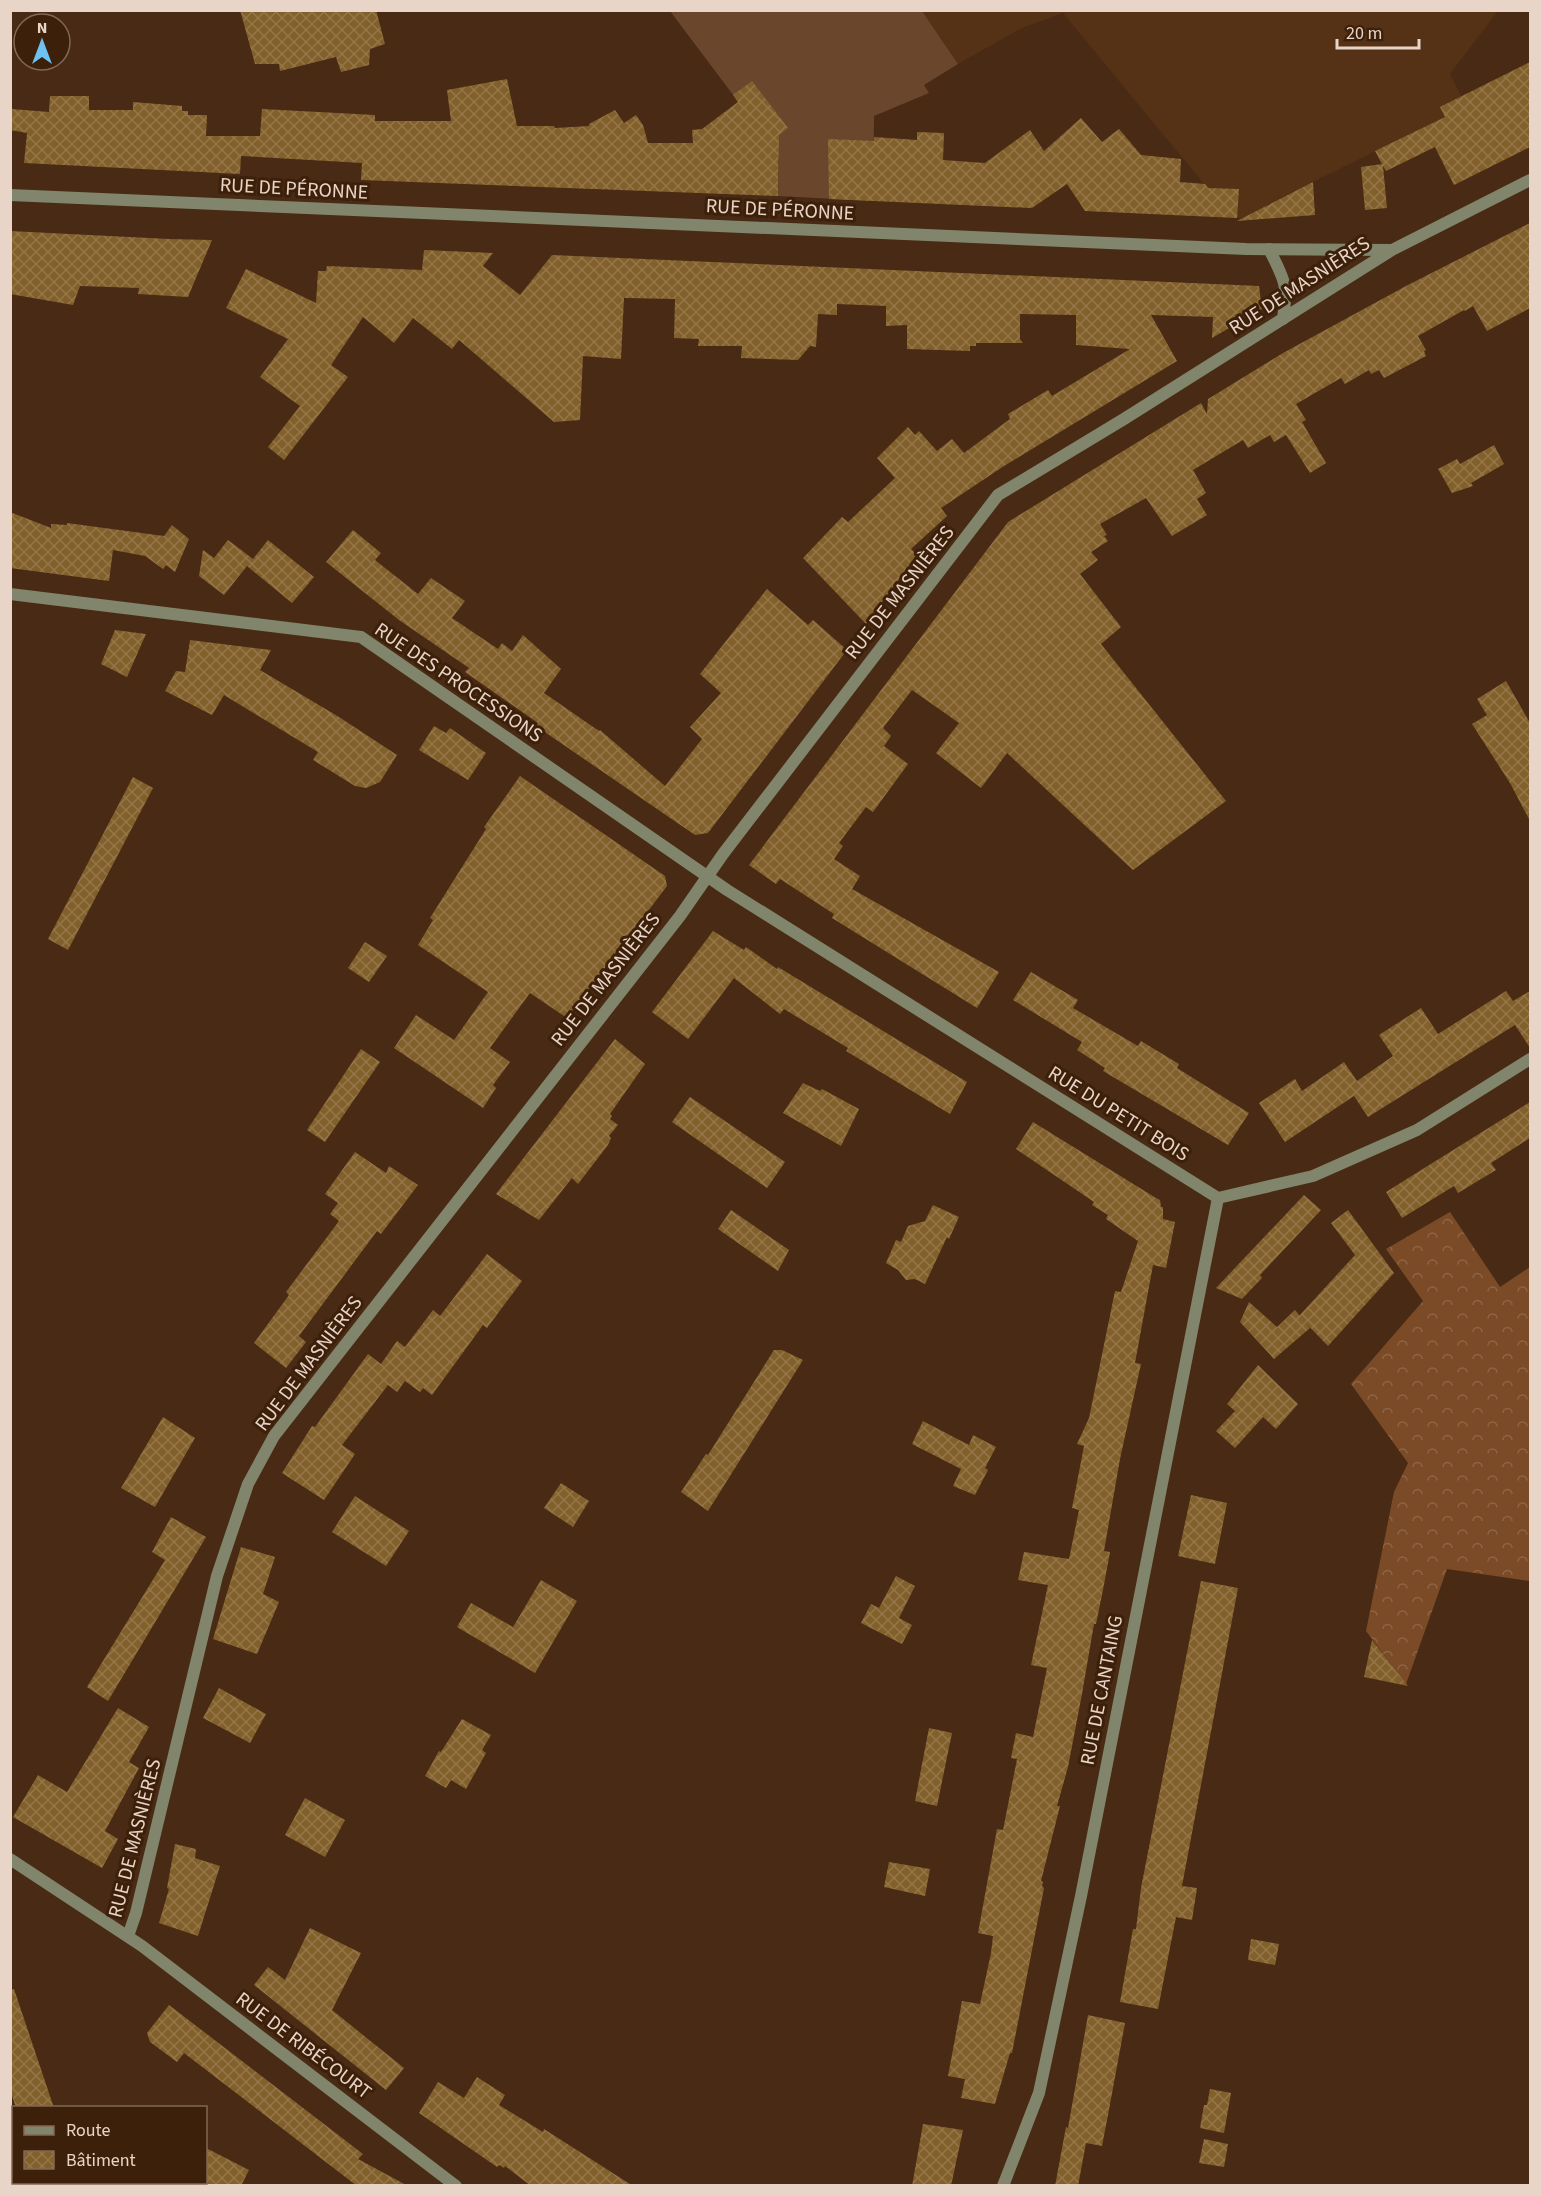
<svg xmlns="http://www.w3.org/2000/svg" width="1541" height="2196" viewBox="0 0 1541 2196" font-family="'Source Sans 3',sans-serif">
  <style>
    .built { fill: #553116 }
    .forest { fill: url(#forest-crowns) }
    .pitch { fill: #6a462c }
    .building { fill: url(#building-cross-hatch) }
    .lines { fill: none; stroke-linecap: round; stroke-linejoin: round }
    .street { stroke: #80856c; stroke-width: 12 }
    .labels { text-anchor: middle; stroke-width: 6; stroke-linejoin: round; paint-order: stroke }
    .street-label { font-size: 20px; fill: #e8d5c8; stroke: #3d200a }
  </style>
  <defs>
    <pattern id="forest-crowns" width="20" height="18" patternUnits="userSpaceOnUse" patternTransform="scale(1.5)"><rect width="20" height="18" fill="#7b4b27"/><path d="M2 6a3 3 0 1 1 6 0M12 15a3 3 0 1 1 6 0" fill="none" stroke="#8e6445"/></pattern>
    <pattern id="building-cross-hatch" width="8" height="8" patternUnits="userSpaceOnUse" patternTransform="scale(1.5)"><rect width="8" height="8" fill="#82602b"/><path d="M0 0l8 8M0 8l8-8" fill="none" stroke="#947648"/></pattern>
  </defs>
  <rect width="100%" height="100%" fill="#482a15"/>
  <path class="built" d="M922,11h576l-48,63 18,35 -27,10 -175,86v14l-34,-1 -169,-205 -41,15 -64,36z"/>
  <path class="forest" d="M1450,1212l50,75 30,-20v314l-83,-12 -41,115 -40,-53 28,-139 14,-29 -57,-79 72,-83 -37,-52z"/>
  <path class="pitch" d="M670,11h252l36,53 -34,21 5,8 -55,23 -1,85 -95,-5 1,-40z"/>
  <g class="building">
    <path d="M240,10h136l9,34 -15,5 -1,16 -28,7 -5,-15 -56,14 -1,-7h-24z"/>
    <path d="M1530,62v85l-76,38 -19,-38 -49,24 -3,-5 4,42 -22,2 -4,-43 21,-3 -7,-13 70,-34 -5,-10z"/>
    <path d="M507,79l10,47h37l1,2 34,-2v-2l26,-14 9,13 12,-8 7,10 5,18h45l-1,-13 10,-1 36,-27 -5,-7 19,-14 36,47 -9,7 -1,61 -417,-16 1,-17 -121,-7 -1,18 -216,-11 3,-30 -17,-3 2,-21 37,3 1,-16h39v14h44v-8l49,4v5h6v4h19l-1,21h54l2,-27 113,6v6h76l-4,-31z"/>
    <path d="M1081,118l21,24 17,-13 22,26 40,4 -1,23 25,2 3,4 31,1 -2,29 -152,-7 -18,-27 -35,24 -203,-9 -1,-60 46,2v-4l43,3v-8l27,1 -1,27 42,3 45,-33 14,21z"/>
    <path d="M1313,182l2,33 -78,6z"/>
    <path d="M1530,223v85l-43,23 -14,-25 -8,5 -1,-1 -46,26 8,14 -2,1 2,5 -42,22 -5,-8 -8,4 -2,-4 -24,14 -4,-6 -45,26 10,16 -4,2 24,41 -16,10 -24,-38 -12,7 -4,-7 -22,13 -5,-8 -50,30 13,23 -9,6 10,16 -35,21 -26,-38 -46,26 7,11 -3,1 4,5 -17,11 7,8 -18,14 41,53 -20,17 125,157 -93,69 -126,-117 -26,35 -45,-35 23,-30 -47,-33 -29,38 8,8 -7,10 24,18 -35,48 -7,-5 -27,36 4,3 -9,13 26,17 -8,13 147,83 -22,36 -145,-90 2,-4 -54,-35 -4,5 -27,-19 259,-343 193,-119 6,11 1,-15 75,-46 123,-67z"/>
    <path d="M10,231l159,8 43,1 -24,57 -50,-3 1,-6 -59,-2 -7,19 -63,-11z"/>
    <path d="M424,250l69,3 -10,13 37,29 32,-40 707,31 3,23 -50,29 1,-21 -62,-2 26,46 -173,105 -63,42 6,8 -36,33 6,6 -51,69 -63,-66 39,-41 6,5 47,-44 -18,-20 31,-31 7,8 4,-4 18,20 15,-12 12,14 46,-34 -2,-5 40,-24 4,6 78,-47 -54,-4v-30l-56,-1v25l3,4h-47v3h-6v5l-63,-2v-24l-21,1v-20l-49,-2v11l-19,-1 -2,33 -6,-1 -12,14 -57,-2 1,-12h-44l1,-7 -25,-1 1,-39 -51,-1 -3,61 -38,-3 -3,64 -26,2 -95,-82 -7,9 -39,-31 -19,25 -31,-26 -32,48 17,12 -64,83 -16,-13 32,-41 -40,-29 28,-38 -62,-31 20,-39 70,34 2,-32h8l1,-5 95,4z"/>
    <path d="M1494,445l10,19 -33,19 2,3 -21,7 -14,-24 19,-10 3,5z"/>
    <path d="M10,512l41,16v-4l16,1v-2l97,13 8,-11 17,14 -14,33 -9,-7 -3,4 -18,-13 -32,-6 -4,31 -99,-13z"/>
    <path d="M353,530l28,23 -6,7 43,34 13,-16 34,23 -13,17 46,31 4,-6 10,8 11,-16 38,34 -17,24 55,38 1,-1 65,56 37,-47 -12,-12 31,-34 -21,-19 67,-85 41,36 5,-5 34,30 -139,183 -13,2 -159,-109 2,-3 -73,-51 4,-4 -70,-48 -73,-58z"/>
    <path d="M228,540l25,19 15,-19 46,37 -22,26 -45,-37 -23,29 -25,-19 4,-26 11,8z"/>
    <path d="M115,630l31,4 -19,43 -26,-13z"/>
    <path d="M190,640l81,10 -11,20 79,47 58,38 -17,27 -14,6 -11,-2 -42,-26 5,-8 -94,-57 -12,20 -47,-24 11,-20 9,1z"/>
    <path d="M1506,681l24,42v98l-20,-38 -38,-59 15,-9 -10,-16z"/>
    <path d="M434,726l12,7 4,-5 36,25 -18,27 -49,-30z"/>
    <path d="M520,776l145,100 2,10 -100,132 -37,-25 -40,55 20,14 -17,23 3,3 -13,20 -89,-60 22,-33 38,25 34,-48 -70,-47 15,-25 -3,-2 56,-89 -2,-2z"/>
    <path d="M133,777l20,11 -85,162 -20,-11z"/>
    <path d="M713,931l31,19 2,-3 31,22 1,-2 189,115 -17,32 -104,-63 2,-3 -64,-39 -4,5 -46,-36 -46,61 -36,-27z"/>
    <path d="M365,942l22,14 -18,26 -21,-14z"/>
    <path d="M1031,972l47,28 -5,8 65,38 3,-5 38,23 -2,4 72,45 -21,32 -125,-74 2,-3 -28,-18 5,-8 -69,-42z"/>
    <path d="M1506,991l7,10 17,-10v57l-15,-23 -147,92 -14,-21 -69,46 -26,-39 36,-24 7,12 42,-29 13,19 36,-25 -14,-21 42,-27 17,26z"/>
    <path d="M615,1039l30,25 -35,50 2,2 -2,3 8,6 -9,11 2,2 -3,7 -30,39 -6,-6 -33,42 -43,-26z"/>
    <path d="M361,1049l19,13 -55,80 -18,-12z"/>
    <path d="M803,1083l17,8 2,-2 37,20 -18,37 -58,-33z"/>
    <path d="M690,1097l95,65 -18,26 -95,-66z"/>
    <path d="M1530,1102v36l-39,25 5,7 -38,23 -4,-7 -52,32 -16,-26z"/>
    <path d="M1033,1122l123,76 4,2 1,7h2v12l12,3 -9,46 -13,-3 -18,98 6,1 -21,95 -16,92 6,1 -7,38 -7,34h-2l-12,70 -14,73 -11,39h3l-19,75 2,1 -1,4 2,2 -32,165h-2l-15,51 -34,-6 4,-19 -17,-3 14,-75 18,3 11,-51 2,-17 -15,-3 19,-104 6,1 14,-71 -6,-1 5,-25 17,4 14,-69 -16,-3 17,-80 -30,-5 6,-28 45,7 10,-49 -7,-2 12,-62 -7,-2 12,-26 26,-127 6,1 17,-51 -32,-22 2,-4 -16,-10 2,-3 -78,-53z"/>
    <path d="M355,1152l31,21 3,-7 29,19 -37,49 -4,-3 -78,105 7,6 -20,26 -32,-25 35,-48 -3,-3 53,-71 -9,-7 8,-11 -13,-9z"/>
    <path d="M1304,1195l17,15 -61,65 2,3 -20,21 -26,-11z"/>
    <path d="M933,1205l26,12 -10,22 -2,-2 -22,47 -10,-5 -9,1 -8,-10 -12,-7 10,-23 5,2 7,-16 17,-5z"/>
    <path d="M731,1210l58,40 -11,21 -60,-42z"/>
    <path d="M1348,1210l46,63 -66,73 -29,-30 56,-61 -24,-32z"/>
    <path d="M487,1254l35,27 -35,47 -4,-3 -51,70 -9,-7 -3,4 -15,-11 -8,11 -9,-7 -46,60 13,9 -31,46 -42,-27 30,-47 3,1 53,-73 13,10 16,-23 8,6 28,-37 7,6z"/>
    <path d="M1249,1302l28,25 18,-17 15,18 -36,31 -34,-37z"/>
    <path d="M774,1350h8l21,10 -95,151 -27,-19 25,-38 2,1z"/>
    <path d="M1258,1365l40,39 -22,25 -13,-12 -28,31 -19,-17 19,-20 -8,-7z"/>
    <path d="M163,1417l32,21 -40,69 -34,-19z"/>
    <path d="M923,1421l46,24 4,-10 23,12 -11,21 3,2 -13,25 -22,-9 8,-17 -49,-25z"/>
    <path d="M561,1483l28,18 -16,26 -29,-19z"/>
    <path d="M1191,1495l36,8 -12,61 -37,-8z"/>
    <path d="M355,1496l54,35 -23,35 -54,-34z"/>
    <path d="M171,1517l35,20 -98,164 -21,-14 78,-127 -13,-8z"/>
    <path d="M241,1547l34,10 -12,37 16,8 -22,52 -44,-15z"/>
    <path d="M896,1576l19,10 -16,32 13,7 -10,19 -41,-21 10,-19 8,4z"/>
    <path d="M541,1580l36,21 -42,72 -78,-46 14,-24 42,24z"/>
    <path d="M1201,1581l37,7 -56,298 15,2 -5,32 -16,-3 -18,92 -38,-7 13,-73h3l5,-41z"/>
    <path d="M1372,1640l36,46 -44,-9z"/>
    <path d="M219,1688l47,26 -16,29 -47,-25z"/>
    <path d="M118,1708l31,19 -20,35 10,6 -34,63 13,8 -16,29 -89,-51 25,-42 29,17z"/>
    <path d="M462,1719l29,16 -9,15 4,3 -20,36 -15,-9 -5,8 -21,-12 14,-25 2,1z"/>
    <path d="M929,1728l23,5 -15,73 -22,-5z"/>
    <path d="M305,1798l40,22 -20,37 -40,-22z"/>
    <path d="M175,1844l21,5 -1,9 25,8 -22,70 -39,-13 10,-34 -2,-1z"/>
    <path d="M889,1862l41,7 -5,27 -41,-9z"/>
    <path d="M310,1928l51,25 -29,57 72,58 -18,22 -132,-105 14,-18 17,13z"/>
    <path d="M1251,1939l28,5 -4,21 -27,-5z"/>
    <path d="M14,1989l40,119h-38l-6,-18v-100z"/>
    <path d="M169,2005l194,149 -5,5 50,27h-51l-173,-133 -7,9 -27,-20 -3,-9z"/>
    <path d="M1088,2015l37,8 -17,92 -6,31 -16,-3 -8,43h-23l11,-59 2,1z"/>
    <path d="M477,2077l28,18 -6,10 44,27 1,-3 89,57h-102l-26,-20 -1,2 -5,-3 -2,2 -78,-54 19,-31 26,16z"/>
    <path d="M1210,2089l21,4 -7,40 -24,-5 4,-23h3z"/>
    <path d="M923,2124l40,6 -12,56h-39z"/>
    <path d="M1204,2139l24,5 -4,23 -25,-4z"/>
    <path d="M206,2148l43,22 -8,16h-35z"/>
  </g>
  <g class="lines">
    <g class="street">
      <path d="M10,195l1236,54 145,1"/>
      <path d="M1269,249c16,32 19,34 14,70"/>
      <path d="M10,594l351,43 366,253 491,308 95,-22 104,-46 113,-71"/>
      <path d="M10,1859l132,87 314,240"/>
      <path d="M128,1936l8,-23 81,-337 31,-92 26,-48 406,-520 43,-62 275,-359 126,-76 268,-169 138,-70"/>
      <path d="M1003,2186l36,-93 42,-197 137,-698"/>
    </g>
  </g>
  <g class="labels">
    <g class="street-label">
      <text transform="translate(294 188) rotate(3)" y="7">RUE DE PÉRONNE</text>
      <text transform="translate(780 209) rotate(3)" y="7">RUE DE PÉRONNE</text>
      <text transform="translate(1299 285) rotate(-33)" y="7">RUE DE MASNIÈRES</text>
      <text transform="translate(899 592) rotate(-52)" y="7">RUE DE MASNIÈRES</text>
      <text transform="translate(459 682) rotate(34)" y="7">RUE DES PROCESSIONS</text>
      <text transform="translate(605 979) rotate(-52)" y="7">RUE DE MASNIÈRES</text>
      <text transform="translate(1119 1113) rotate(32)" y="7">RUE DU PETIT BOIS</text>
      <text transform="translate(308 1363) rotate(-53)" y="7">RUE DE MASNIÈRES</text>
      <text transform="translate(1101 1690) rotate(-79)" y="7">RUE DE CANTAING</text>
      <text transform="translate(134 1838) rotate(-76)" y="7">RUE DE MASNIÈRES</text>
      <text transform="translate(304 2045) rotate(37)" y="7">RUE DE RIBÉCOURT</text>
    </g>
  </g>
  <rect width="1541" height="2196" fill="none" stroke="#e8d5c8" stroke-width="24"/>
  <rect x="12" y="2106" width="195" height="78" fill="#3d200a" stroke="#816856" stroke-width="1.5"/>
  <rect x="24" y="2126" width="30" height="9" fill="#80856c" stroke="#816856" stroke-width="1.5"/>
  <text x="66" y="2136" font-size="18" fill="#e8d5c8">Route</text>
  <rect x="24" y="2151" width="30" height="18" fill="url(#building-cross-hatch)" stroke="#816856" stroke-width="1.5"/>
  <text x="66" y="2166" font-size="18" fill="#e8d5c8">Bâtiment</text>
  <g transform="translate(42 42)"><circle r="28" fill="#3d200a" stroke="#816856" stroke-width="1.5"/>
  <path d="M0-4.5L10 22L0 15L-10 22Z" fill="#6ec2f3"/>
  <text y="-9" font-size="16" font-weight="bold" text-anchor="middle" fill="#e8d5c8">N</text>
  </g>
  <path d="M1337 39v9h82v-9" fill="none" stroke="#e8d5c8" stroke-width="3"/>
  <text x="1346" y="39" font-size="18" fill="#e8d5c8" stroke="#3d200a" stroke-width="4.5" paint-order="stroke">20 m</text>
</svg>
